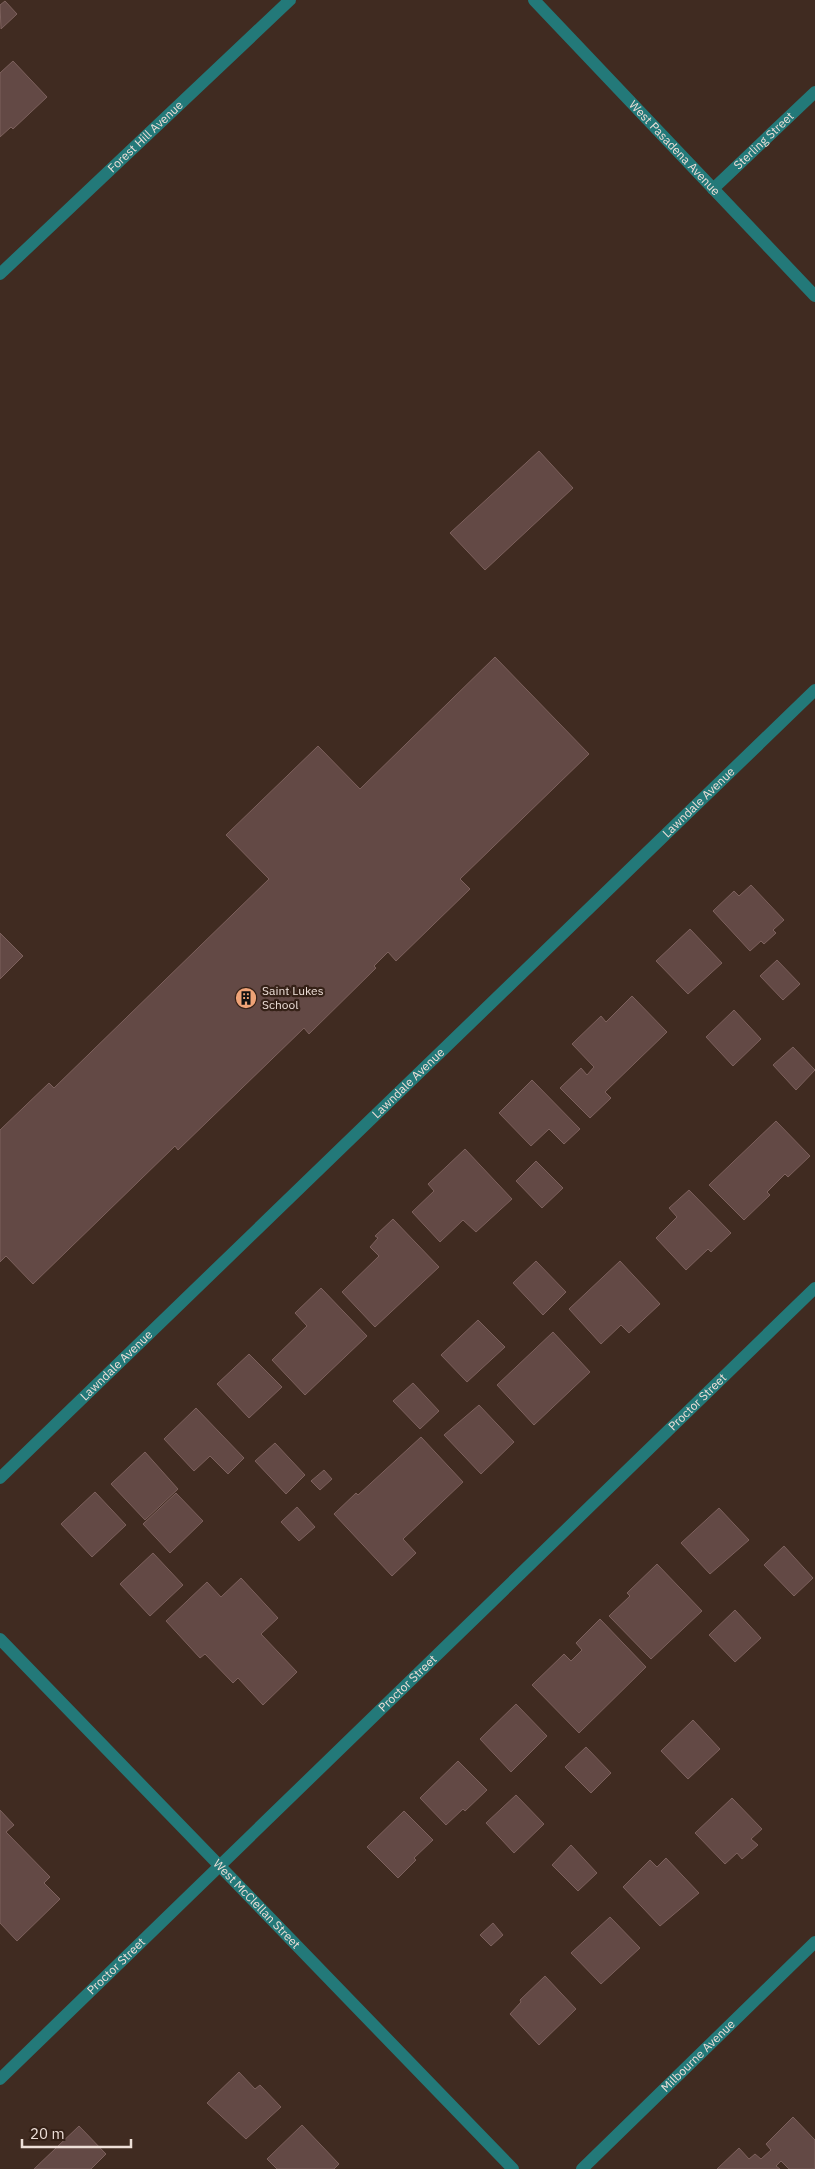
<svg xmlns="http://www.w3.org/2000/svg" width="815" height="2169" viewBox="0 0 815 2169" font-family="'IBM Plex Sans',sans-serif">
  <style>
    .building { fill: #634945; stroke: #7d615d }
    .lines { fill: none; stroke-linecap: round; stroke-linejoin: round }
    .minor { stroke: #237979; stroke-width: 12 }
    .tertiary { stroke: #237979; stroke-width: 12 }
    .labels { text-anchor: middle; stroke-width: 4.5; stroke-linejoin: round; paint-order: stroke }
    .street-label { font-size: 12px; fill: #eddfd8; stroke: #352117 }
    .poi-label { font-size: 12px; fill: #eddfd8; stroke: #352117; text-anchor: start }
  </style>
  <rect width="100%" height="100%" fill="#402b21"/>
  <g class="building">
    <path d="M5,1l12,13 -16,15 -1,-24z"/>
    <path d="M13,61l34,36 -34,32 -2,-2 -11,10v-64z"/>
    <path d="M539,451l34,37 -88,82 -35,-37z"/>
    <path d="M495,657l94,97 -129,125 10,10 -74,72 -8,-9 -14,14 2,2 -67,66 -5,-6 -126,122 -3,-4 -142,138 -27,-28 -6,6v-132l49,-47 5,5 215,-209 -43,-44 92,-89 42,43z"/>
    <path d="M751,885l33,35 -11,10 3,3 -12,11 -3,-3 -11,10 -37,-40 21,-20 5,5z"/>
    <path d="M690,929l32,34 -34,31 -32,-33z"/>
    <path d="M0,933l23,23 -23,23z"/>
    <path d="M777,960l23,24 -17,16 -23,-24z"/>
    <path d="M632,996l35,36 -62,60 6,6 -21,20 -30,-30 21,-20 6,7 7,-8 -22,-23 29,-28 5,6z"/>
    <path d="M734,1010l27,29 -28,27 -27,-29z"/>
    <path d="M793,1047l22,23 -19,20 -23,-25z"/>
    <path d="M532,1080l48,49 -16,15 -15,-15 -18,17 -32,-33z"/>
    <path d="M776,1121l34,35 -22,21 -3,-3 -18,18 3,3 -26,25 -35,-35z"/>
    <path d="M465,1149l47,50 -36,33 -13,-12 -23,22 -28,-30 22,-21 -6,-7z"/>
    <path d="M536,1161l27,27 -21,20 -26,-27z"/>
    <path d="M689,1190l42,43 -20,19 -3,-3 -22,21 -30,-32 21,-21 -8,-9z"/>
    <path d="M393,1219l46,48 -64,60 -33,-35 37,-36 -9,-9 8,-9 -3,-2z"/>
    <path d="M536,1261l30,31 -23,23 -30,-32z"/>
    <path d="M620,1261l40,43 -31,29 -8,-8 -20,19 -32,-35z"/>
    <path d="M321,1288l46,48 -62,59 -33,-35 35,-34 -12,-13z"/>
    <path d="M478,1320l27,27 -38,35 -26,-27z"/>
    <path d="M553,1332l37,40 -56,53 -37,-40z"/>
    <path d="M249,1354l33,33 -33,31 -32,-34z"/>
    <path d="M413,1383l26,28 -19,18 -27,-28z"/>
    <path d="M479,1405l35,37 -33,32 -37,-39z"/>
    <path d="M196,1408l48,50 -16,16 -18,-18 -16,15 -30,-32z"/>
    <path d="M421,1437l42,45 -60,57 13,14 -24,23 -58,-62 22,-21 2,2z"/>
    <path d="M275,1443l30,32 -19,19 -31,-33z"/>
    <path d="M145,1452l33,37 -33,31 -34,-36z"/>
    <path d="M324,1470l8,9 -12,11 -9,-9z"/>
    <path d="M95,1492l31,33 -34,32 -31,-33z"/>
    <path d="M176,1493l27,28 -33,32 -27,-29z"/>
    <path d="M297,1507l18,20 -16,14 -18,-19z"/>
    <path d="M719,1508l30,32 -39,34 -29,-31z"/>
    <path d="M784,1546l29,32 -19,18 -30,-31z"/>
    <path d="M153,1553l30,32 -33,31 -30,-32z"/>
    <path d="M657,1564l45,47 -51,48 -42,-43 21,-20 -3,-3z"/>
    <path d="M241,1578l37,40 -17,16 36,38 -34,33 -25,-27 -5,5 -28,-29 -5,4 -34,-37 41,-39 14,15z"/>
    <path d="M735,1610l26,28 -26,24 -26,-27z"/>
    <path d="M600,1619l46,48 -67,66 -47,-48 32,-31 7,7 11,-11 -6,-7z"/>
    <path d="M516,1704l31,32 -36,36 -31,-33z"/>
    <path d="M693,1720l27,29 -32,30 -27,-28z"/>
    <path d="M586,1747l25,26 -20,20 -26,-26z"/>
    <path d="M458,1761l29,29 -22,21 -2,-2 -17,16 -26,-27z"/>
    <path d="M516,1795l28,29 -30,29 -28,-30z"/>
    <path d="M732,1798l30,31 -11,10 7,6 -16,14 -5,-6 -12,11 -30,-31z"/>
    <path d="M0,1810l14,15 -8,7 44,45 -6,6 16,16 -43,42 -17,-18z"/>
    <path d="M404,1811l29,29 -19,18 2,2 -18,18 -31,-31z"/>
    <path d="M571,1845l26,28 -19,18 -26,-26z"/>
    <path d="M666,1858l33,35 -39,33 -37,-39 27,-27 7,7z"/>
    <path d="M610,1917l30,31 -39,36 -30,-31z"/>
    <path d="M493,1923l10,12 -12,11 -11,-11z"/>
    <path d="M545,1976l31,33 -37,36 -29,-31 11,-12 -1,-2z"/>
    <path d="M239,2072l16,17 5,-4 21,22 -35,32 -39,-36z"/>
    <path d="M793,2117l22,23v29h-26l-8,-8 -5,5 4,3h-63l22,-21 10,11 6,-5 6,5 10,-9 -5,-6z"/>
    <path d="M302,2125l37,39 -5,5h-57l-10,-10z"/>
    <path d="M79,2126l27,28 -15,15h-57z"/>
  </g>
  <g class="lines">
    <g class="minor">
      <path id="s1" d="M713,189l102,-97"/>
      <path id="s2" d="M0,274l290,-274"/>
      <path id="s3" d="M0,1478l815,-788"/>
      <path id="s4" d="M0,1639l513,530"/>
      <path id="s5" d="M0,2079l815,-791"/>
      <path id="s6" d="M582,2169l233,-227"/>
    </g>
    <path class="tertiary" id="s7" d="M534,0l281,296"/>
  </g>
  <defs>
    <g id="building-disc" transform="scale(1.125)"><circle r="9.5" fill="#efa377" stroke="#352117"/><path d="M-4-6H4V6H1V3H-1V6H-4ZM-2.5-4.3h1.7v1.8h-1.7ZM.8-4.3h1.7v1.8H.8ZM-2.5-1h1.7V.8h-1.7ZM.8-1h1.7V.8H.8Z" fill="#111"/></g>
  </defs>
  <g fill-rule="evenodd">
    <use href="#building-disc" x="246" y="998"/>
  </g>
  <g class="labels">
    <g class="street-label">
      <text dy="4" stroke="none"><textPath href="#s2" startOffset="200">Forest Hill Avenue</textPath></text>
      <text dy="4" stroke="none"><textPath href="#s1" startOffset="70">Sterling Street</textPath></text>
      <text dy="4" stroke="none"><textPath href="#s7" startOffset="204">West Pasadena Avenue</textPath></text>
      <text dy="4" stroke="none"><textPath href="#s3" startOffset="972">Lawndale Avenue</textPath></text>
      <text dy="4" stroke="none"><textPath href="#s3" startOffset="568">Lawndale Avenue</textPath></text>
      <text dy="4" stroke="none"><textPath href="#s3" startOffset="162">Lawndale Avenue</textPath></text>
      <text dy="4" stroke="none"><textPath href="#s5" startOffset="972">Proctor Street</textPath></text>
      <text dy="4" stroke="none"><textPath href="#s5" startOffset="568">Proctor Street</textPath></text>
      <text dy="4" stroke="none"><textPath href="#s4" startOffset="369">West McClellan Street</textPath></text>
      <text dy="4" stroke="none"><textPath href="#s5" startOffset="162">Proctor Street</textPath></text>
      <text dy="4" stroke="none"><textPath href="#s6" startOffset="162">Milbourne Avenue</textPath></text>
    </g>
    <g class="poi-label">
      <text x="262" y="995">Saint Lukes<tspan x="262" dy="14">School</tspan></text>
    </g>
  </g>
  <path d="M22 2139v8h109v-8" fill="none" stroke="#eddfd8" stroke-width="2.5"/>
  <text x="30" y="2139" font-size="15" fill="#eddfd8" stroke="#352117" stroke-width="4" paint-order="stroke">20 m</text>
</svg>
